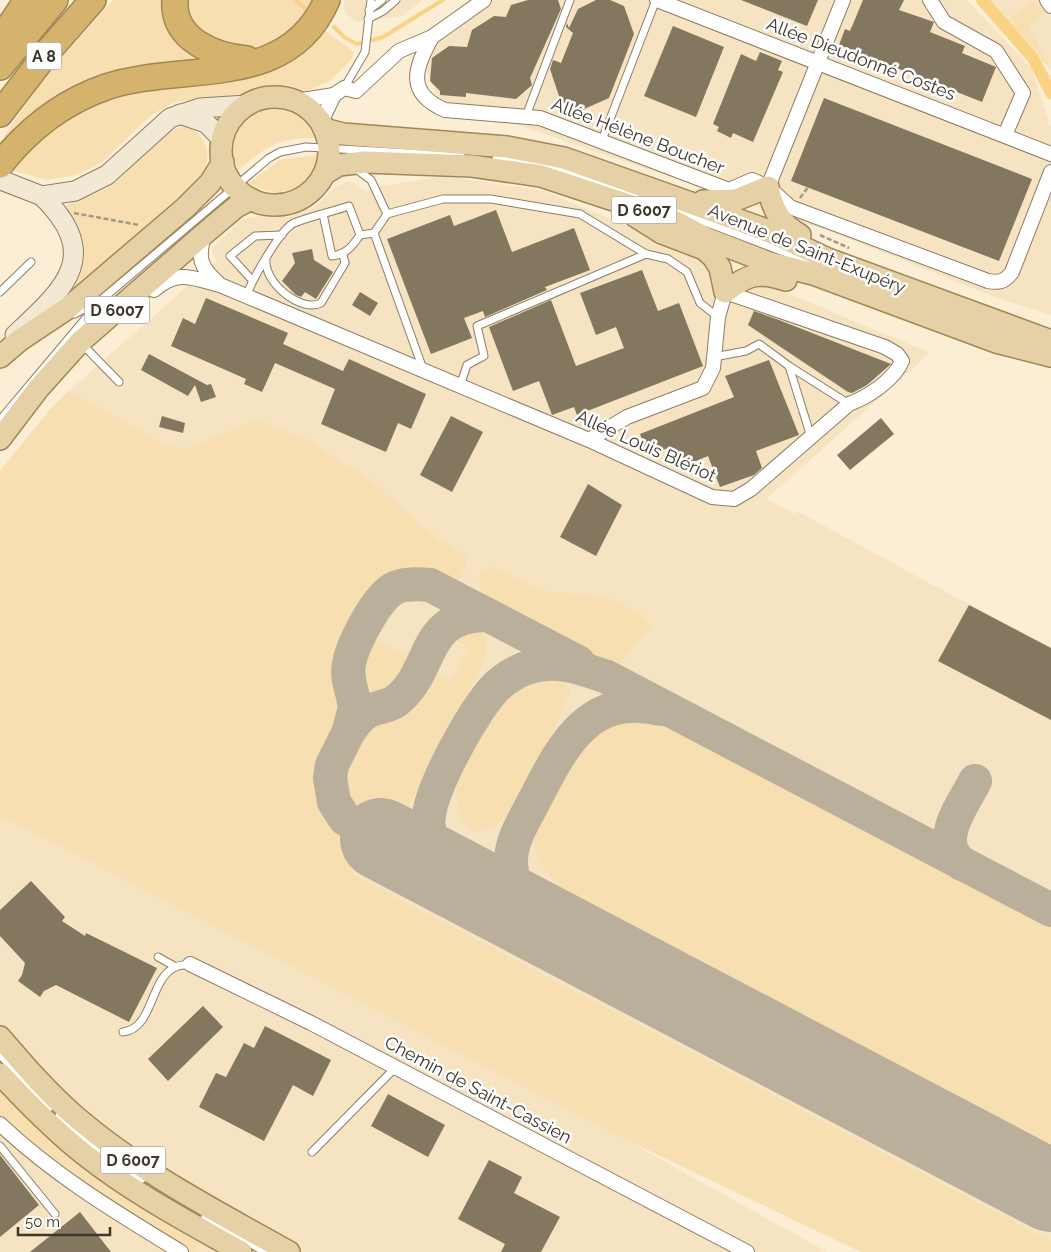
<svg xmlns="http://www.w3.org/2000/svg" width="1051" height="1252" viewBox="0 0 1051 1252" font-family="Raleway,sans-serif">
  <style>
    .built { fill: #f5e3c1 }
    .green { fill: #f7dfb1 }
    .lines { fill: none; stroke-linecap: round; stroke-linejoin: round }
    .stream { stroke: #f9d283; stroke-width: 4 }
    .canal { stroke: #f9d283; stroke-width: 12 }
    .taxiway { stroke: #baaf9a; stroke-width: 34 }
    .runway { stroke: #baaf9a; stroke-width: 82 }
    .building { fill: #84775f }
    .lane-casing { stroke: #8b7e66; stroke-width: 9 }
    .street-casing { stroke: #8b7e66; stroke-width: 16 }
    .secondary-casing { stroke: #8b7e66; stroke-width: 21 }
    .primary-casing { stroke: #a08856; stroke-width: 24 }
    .highway-casing { stroke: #a08856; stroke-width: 28 }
    .path { stroke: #a29885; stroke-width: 2.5; stroke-dasharray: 5 2.5; stroke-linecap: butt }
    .lane { stroke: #fff; stroke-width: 7 }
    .street { stroke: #fff; stroke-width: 14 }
    .secondary { stroke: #f3e8d3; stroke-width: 19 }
    .primary { stroke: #e6d1a7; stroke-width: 21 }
    .highway { stroke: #d6b36c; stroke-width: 25 }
    .labels { text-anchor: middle; stroke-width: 5; stroke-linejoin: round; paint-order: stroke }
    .shield { fill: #fdfdfd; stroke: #77726b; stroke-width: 1 }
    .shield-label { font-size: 16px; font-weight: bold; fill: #3d372d }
    .street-label { font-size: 18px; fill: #3d372d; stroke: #fdfdfd }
  </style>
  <rect width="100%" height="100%" fill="#fceed4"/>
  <g class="built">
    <path d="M344,0h79l-21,16 -45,6 -12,-9z"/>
    <path d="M474,0h493l65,69 19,59v187l-51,-16 -168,-67 -394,-134 -14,-33 21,-43z"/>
    <path d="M987,0h64v71l-14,-19z"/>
    <path d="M443,176l101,15 386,162 -164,146 29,15 2,-3 145,79 109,57v605h-190l-237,-113 203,113h-827v-781l48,-59 21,-21 148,-131 -5,-7v-4l29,-29 19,-4 30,1 24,-9 19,-19 13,-7 9,1 11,9 16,-6z"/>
  </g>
  <g class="green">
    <path d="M113,0h54l45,62 -84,12 -128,80v-12l37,-53 25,-32z"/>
    <path d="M184,0h128c-17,31 -44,58 -83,50 -12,-3 -26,-16 -36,-23z"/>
    <path d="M1033,0l11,12 -15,16 19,38 -6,-5 -4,-9 -30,-31z"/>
    <path d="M323,29l31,23 -3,8 -21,21 -23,10 -18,-6 -24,1 -22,8 -68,8 -25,14 -49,47 -24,12 -30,5 -40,-11 47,-48 57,-29 158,-22 32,-17z"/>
    <path d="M282,108l22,11 13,19c-37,-1 -51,8 -78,32 -19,-34 8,-64 43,-62z"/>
    <path d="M184,126c9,1 13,6 18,13 24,33 -38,70 -57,89l4,5 -77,61 -2,-6 8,-51 -2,-11 -11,-19c7,-7 30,-12 42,-19 26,-17 48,-54 77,-62z"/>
    <path d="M317,155c-7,35 -37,47 -68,28l31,-23z"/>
    <path d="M69,391l99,55 20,2 68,-28 54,21 60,39 66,58 30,18 1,11 -11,14 -35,-12 -30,3 -22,19 -24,40 -14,44 9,25 -3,18 -24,62 6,33 37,33 -5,28 700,367v11h-190l-248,-119 -613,-318v-344l48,-59z"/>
    <path d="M494,567l48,24 66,6 36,20 7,10 -35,40 -132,-69 -5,-15 2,-13z"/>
    <path d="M475,628l12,11 -3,23 -75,144 -15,-7 -13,22 -28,-16 -8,-18 1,-20 20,-39c41,-16 45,-18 68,-56l18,8 18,-32 -16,-9 7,-7z"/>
    <path d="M375,640l35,18c-8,16 -14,27 -31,35l-13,-4c-4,-22 -2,-30 9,-49z"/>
    <path d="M563,677l7,15c-10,26 -54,122 -75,135 -5,3 -13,3 -19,5l-15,-12 -6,-28 21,-51 22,-36 25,-22 22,-5z"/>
    <path d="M634,720l29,3 388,203v218l-486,-255c-13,-12 -28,-23 -30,-42 -3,-22 33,-87 49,-103 14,-14 31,-19 50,-24z"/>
    <path d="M0,1089l19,20 48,45 134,87 -6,11h-4l-43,-24 -76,-51 -72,-59z"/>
  </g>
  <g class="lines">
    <g class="stream">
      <path d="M296,0l10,9"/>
      <path d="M334,27l10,10 13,7 26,-7 60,-37"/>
    </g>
    <path class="canal" d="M982,0l51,58 18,35"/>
    <g class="taxiway">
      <path d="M485,615c-65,1 -50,56 -89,86 -10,7 -23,6 -32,13 -6,4 -11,12 -15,17 1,-8 7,-21 5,-29 -2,-13 -8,-24 -5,-38 3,-19 27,-65 44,-75 10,-6 25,-5 37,-4l148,77"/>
      <path d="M349,731l-17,34 -2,13 4,24 11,17 36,20"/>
      <path d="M962,864c-28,-24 0,-57 13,-83"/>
      <path d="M468,885c-15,-13 -32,-26 -37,-46 -2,-7 -3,-17 -2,-23 2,-29 47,-110 68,-130 10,-9 24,-17 36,-20 26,-7 50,3 74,11l444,233"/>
      <path d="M530,917c-8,-17 -18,-33 -19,-53 -1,-22 12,-42 22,-61 28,-54 54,-112 128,-94"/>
    </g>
    <path class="runway" d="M381,839l670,352"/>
  </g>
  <g class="building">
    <path d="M528,0h30l3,9 -31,69 2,7 -16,14 -50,-6v4l-26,-2v-4l-10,-10 2,-23 17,-12 18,1 5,-17 22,-14 12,1 5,-12z"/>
    <path d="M596,0h14l14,6 10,28 -25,64 -27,12 -21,-8 -11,-33 3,-9 8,3 12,-30 -7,-6 1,-4 2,5 9,-19z"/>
    <path d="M741,0h77l-11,26z"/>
    <path d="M863,0h41l-5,10 35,12 -4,10 35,14 -3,7 34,14 -14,35 -143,-57 6,-16 5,2z"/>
    <path d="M673,26l51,21 -28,70 -52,-21z"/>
    <path d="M760,52l22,9 -4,9 5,2 -30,70 -20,-9 -2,5 -14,-7 2,-4 -6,-3 28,-70 15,7z"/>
    <path d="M824,98l208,81 -33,82 -208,-80z"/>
    <path d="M496,210l16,42 62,-24 16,42 -45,17 2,3 -62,27 -2,-6 -19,7 8,20 -41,16 -44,-115 63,-24 4,11z"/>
    <path d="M312,249l2,11 19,12 -17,27 -11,-7 -4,5 -5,-2 -14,-14 13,-18 -3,-10z"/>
    <path d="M642,270l16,41 21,-8 24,63 -126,49 -3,-8 -22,8 -13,-34 -26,10 -24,-64 62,-27 25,66 48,-18 -8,-21 -20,8 -16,-42z"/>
    <path d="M360,292l18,11 -8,13 -18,-11z"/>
    <path d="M206,298l82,35 -5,11 60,27 6,-12 77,35 -15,35 -13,-6 -12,29 -65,-28 14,-35 -60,-26 -13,29 -18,-8 2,-5 -75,-33 12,-28 12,6z"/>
    <path d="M754,311l25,9 112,44 -24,21 -15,8 -4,-1 -100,-67z"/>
    <path d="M149,354l58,31 4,-1 5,13 -15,5 -6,-17 -7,11 -47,-26z"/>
    <path d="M769,360l30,75 -43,16 6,17 -8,7 -34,12 -12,-31 -31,13 -9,-21 -20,8 -8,-22 94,-37 -9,-21z"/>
    <path d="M162,416l23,7 -2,10 -24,-6z"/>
    <path d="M451,416l32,16 -31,60 -32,-17z"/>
    <path d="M881,418l13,16 -44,36 -13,-15z"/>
    <path d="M588,484l34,21 -26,51 -36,-19z"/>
    <path d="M969,605l82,43v72l-113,-59z"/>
    <path d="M31,881l34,36 -3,4 23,15 1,-3 71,35 -28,54 -73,-37 -12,6 -4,6 -22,-16 4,-6 3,-12 -25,-27v-26z"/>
    <path d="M203,1006l20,21 -55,54 -20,-22z"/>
    <path d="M265,1026l66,34 -18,36 -20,-11 -29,56 -65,-34 17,-34 10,4 18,-34 10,5z"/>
    <path d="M388,1094l57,31 -17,32 -57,-31z"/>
    <path d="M0,1155l39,50 -39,32z"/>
    <path d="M489,1160l33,17 -8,16 46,24 -19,35h-40l4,-8 -47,-25z"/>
    <path d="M80,1212l31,40h-81z"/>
  </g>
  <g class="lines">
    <g class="lane-casing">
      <g id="lane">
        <path d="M369,10l13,-10"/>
        <path d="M368,19l15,-8 13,-11"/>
        <path d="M344,88l21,-36 6,-52"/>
        <path d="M526,116l44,-116"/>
        <path d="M602,140l54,-140"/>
        <path d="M496,159c54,6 105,23 155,43"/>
        <path d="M356,169l15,11 16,34"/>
        <path d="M676,211l137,52"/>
        <path d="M323,214l9,42c14,-2 20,-9 28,-21"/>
        <path d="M266,260c-2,22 34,53 55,43l24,-40 -2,-8"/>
        <path d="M252,280l-22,-24 25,-20 27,-1"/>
        <path d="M0,292l31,-30"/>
        <path d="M246,297c5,-15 34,-68 48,-74 17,-7 37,-11 55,-17l11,29 14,-2"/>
        <path d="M75,314l21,-12"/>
        <path d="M82,344l37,38"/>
        <path d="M714,357l32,-6 13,-7 30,22 22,71"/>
        <path d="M789,366l60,38"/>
        <path d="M423,369l-49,-136 13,-19 56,-15h48l89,15 66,40 22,5 19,13 13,31 18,14"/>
        <path d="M460,386l7,-21 17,-9 -7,-30 169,-72"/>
        <path d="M0,420l101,-120 168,-142 11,-6 26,-5 155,9"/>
        <path d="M158,957l18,10"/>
        <path d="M123,1032c31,-4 26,-52 52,-65 4,-2 11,-2 15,-3"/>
        <path d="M0,1055l50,52"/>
        <path d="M59,1116l43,36 40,27"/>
        <path d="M0,1146l55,68"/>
        <path d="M312,1152l83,-84"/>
        <path d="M205,1217l60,35"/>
      </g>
    </g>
    <g class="street-casing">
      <g id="street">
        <path d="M657,0l394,154"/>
        <path d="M930,0l14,22 52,29 27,42 -18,42"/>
        <path d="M1047,0l4,6"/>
        <path d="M432,37c-17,30 -27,56 13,73l95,8 189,72 23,-10 16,7 22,20 198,74c11,2 17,1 24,-9l39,-100"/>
        <path d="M334,95l10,-7 12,3 43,-40 33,-14 52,-37"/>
        <path d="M296,101l38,-6"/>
        <path d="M321,122l13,-27"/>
        <path d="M768,187l75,-187"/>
        <path d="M204,234c-6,24 -5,32 14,49"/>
        <path d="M154,290c24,-21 38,-12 66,-5l369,155 123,57 22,2 17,-10 98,-85c19,-7 45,-24 53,-43l-5,-7 -12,-7 -160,-55 -7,25 -5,51 -10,20 -76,29 -38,23"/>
        <path d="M190,964l121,59 436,229"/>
        <path d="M0,1124c55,52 117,89 181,128"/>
      </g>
    </g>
    <g class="secondary-casing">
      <g id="secondary">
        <path d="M180,114l26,9 16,16"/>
        <path d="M1,180l41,16 33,-5 32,-16 63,-57 30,-10 47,-3"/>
        <path d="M15,335c50,-47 88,-79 27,-139"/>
      </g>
    </g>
    <g class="primary-casing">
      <g id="primary">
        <circle cx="275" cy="151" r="54"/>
        <path d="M324,129l19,5 164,13 57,11 200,71 64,30 223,82"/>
        <path d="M324,174l15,-9 26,-3 107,4 69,10 127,42 40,21 62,24 43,11 183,68 55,14"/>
        <path d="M703,201l33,-1 32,-13c5,23 11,36 32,48"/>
        <path d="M635,216l27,17 42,16 9,8 7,11 5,24c23,-18 33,-21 61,-12"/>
        <path d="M0,357l20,-17 48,-32 117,-100 25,-25 13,-21"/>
        <path d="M0,439l38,-50 42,-47 124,-108 32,-27 15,-8"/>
        <path d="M0,1037c24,28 48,56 76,80 64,55 140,94 213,135"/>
        <path d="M0,1074c27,29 54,57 85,81 48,38 103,67 156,97"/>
      </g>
    </g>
    <g class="highway-casing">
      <g id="highway">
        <path d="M175,0c-3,40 40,56 72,59"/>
        <path d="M0,40l27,-40"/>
        <path d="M0,67l55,-67"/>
        <path d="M0,114l50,-65 43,-49"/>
        <path d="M0,165c28,-36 63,-63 106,-78 77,-26 181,5 221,-87"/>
      </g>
    </g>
    <g class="path">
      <path d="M800,198l8,-11"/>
      <path d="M298,210l20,-12 8,-8"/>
      <path d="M74,213l65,12"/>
      <path d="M259,213h32"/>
      <path d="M820,235l29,13"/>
    </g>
    <use href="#lane" class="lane"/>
    <use href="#street" class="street"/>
    <use href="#secondary" class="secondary"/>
    <use href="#primary" class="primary"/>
    <use href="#highway" class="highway"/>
  </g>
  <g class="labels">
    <g class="shield">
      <rect x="26.5" y="42.5" width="35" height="27" rx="4"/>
      <rect x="611.5" y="196.5" width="65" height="27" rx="4"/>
      <rect x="84.5" y="296.5" width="65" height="27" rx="4"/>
      <rect x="100.5" y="1146.5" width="65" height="27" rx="4"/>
    </g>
    <g class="shield-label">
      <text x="44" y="62">A 8</text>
      <text x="644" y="216">D 6007</text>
      <text x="117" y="316">D 6007</text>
      <text x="133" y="1166">D 6007</text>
    </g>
    <g class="street-label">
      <text transform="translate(861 59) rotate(21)" y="6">Allée Dieudonné Costes</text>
      <text transform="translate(638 136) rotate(21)" y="6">Allée Hélène Boucher</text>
      <text transform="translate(807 249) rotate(22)" y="6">Avenue de Saint-Exupéry</text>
      <text transform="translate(646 446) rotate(24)" y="6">Allée Louis Blériot</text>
      <text transform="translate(478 1090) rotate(28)" y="6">Chemin de Saint-Cassien</text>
    </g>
  </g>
  <path d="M18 1227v8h92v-8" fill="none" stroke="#3d372d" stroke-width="2.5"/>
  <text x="25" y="1227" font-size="15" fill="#3d372d" stroke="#fdfdfd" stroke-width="4" paint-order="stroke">50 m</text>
</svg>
